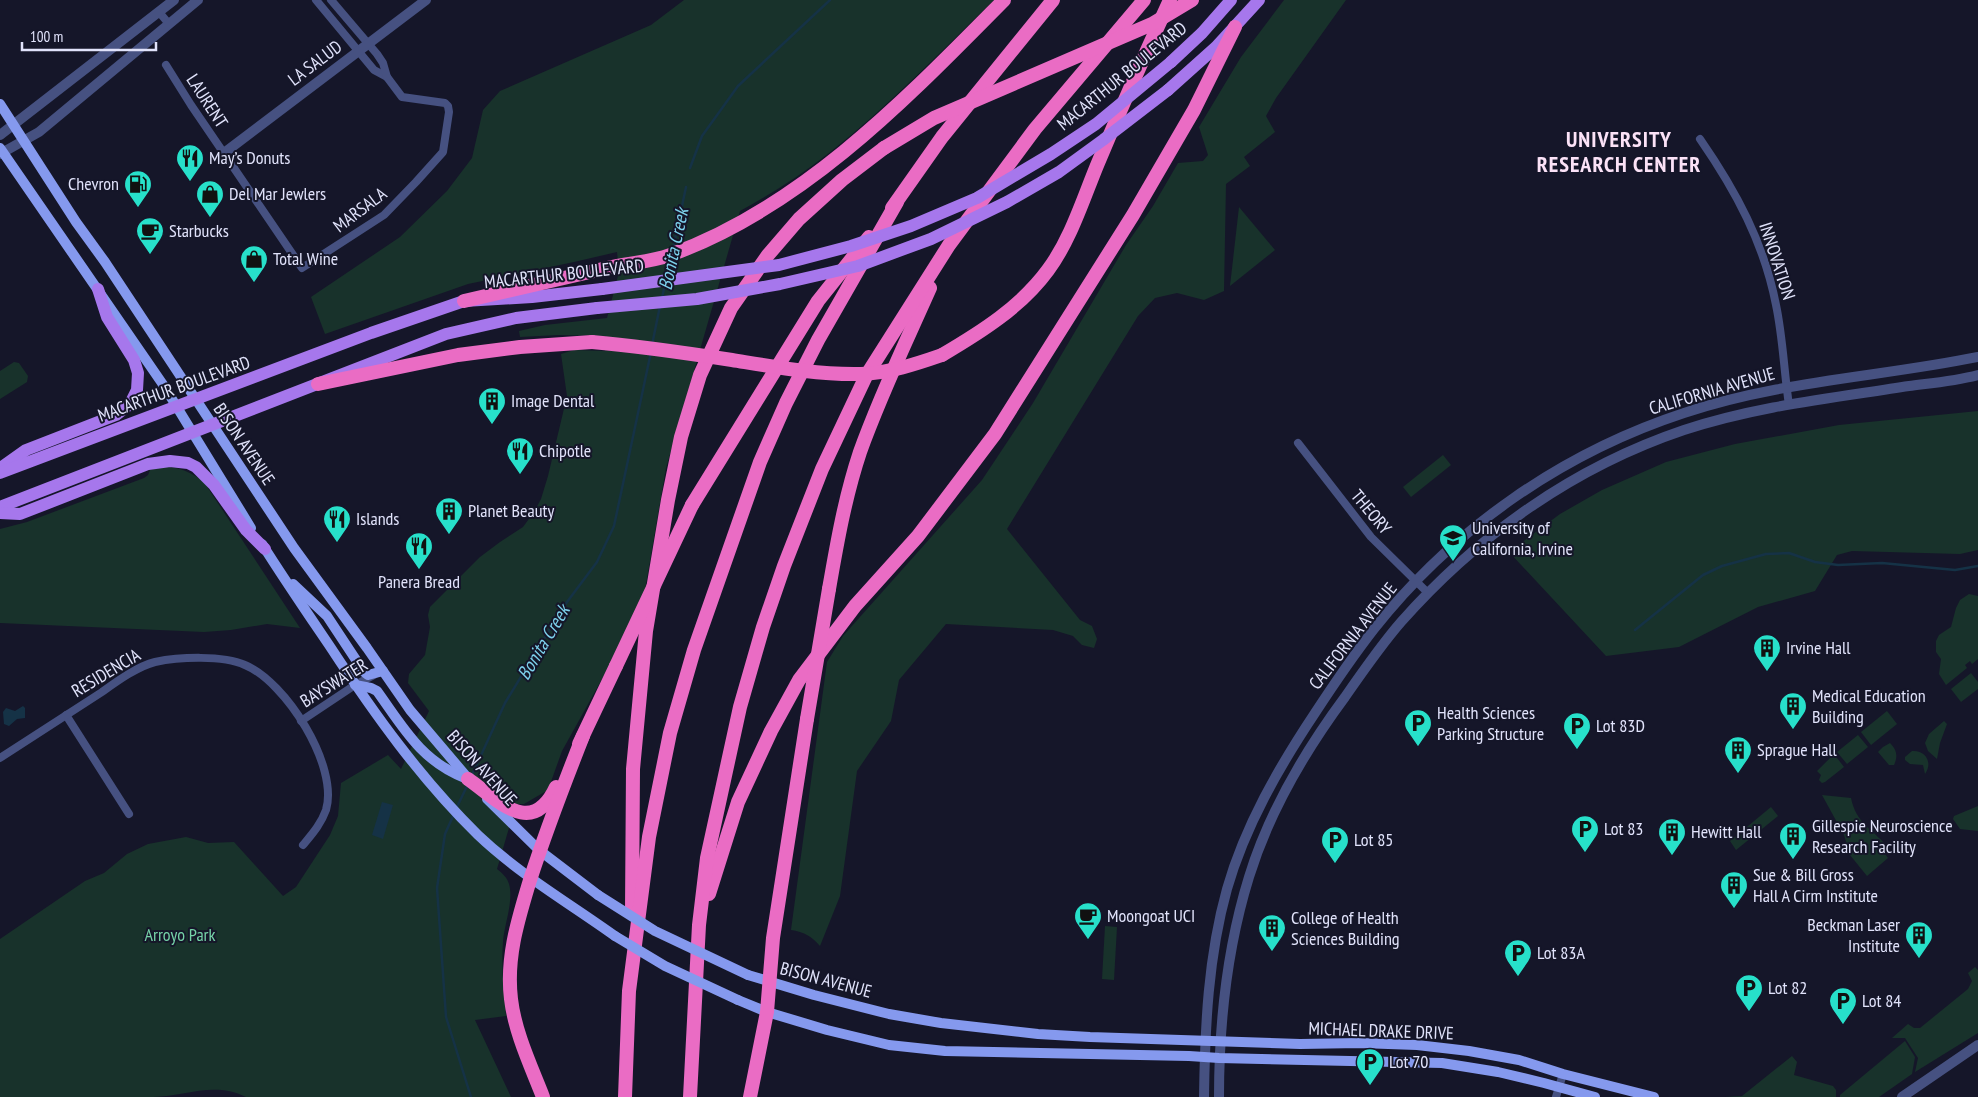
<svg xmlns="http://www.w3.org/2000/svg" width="1978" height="1097" viewBox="0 0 1978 1097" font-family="'PT Sans Narrow',sans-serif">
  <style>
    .green { fill: #18322b }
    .water { fill: #153246 }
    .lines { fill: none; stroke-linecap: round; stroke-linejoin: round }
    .stream { stroke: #153246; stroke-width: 2.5 }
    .minor { stroke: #465181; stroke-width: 8 }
    .tertiary { stroke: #465181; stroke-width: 10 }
    .secondary { stroke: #8599ee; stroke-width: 10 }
    .primary { stroke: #a677ec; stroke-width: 12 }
    .motorway { stroke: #ea6cc4; stroke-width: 14 }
    .secondary-bridge { stroke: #8599ee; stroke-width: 10 }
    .primary-bridge { stroke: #a677ec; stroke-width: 12 }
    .motorway-bridge { stroke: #ea6cc4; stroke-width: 14 }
    .labels { text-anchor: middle; stroke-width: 4; stroke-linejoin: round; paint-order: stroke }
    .street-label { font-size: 18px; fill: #e1e3fb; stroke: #151629 }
    .poi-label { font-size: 18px; fill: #e1e3fb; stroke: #151629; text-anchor: start }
    .park-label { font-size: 18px; fill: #75d2a7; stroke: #151629 }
    .water-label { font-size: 19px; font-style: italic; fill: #7dd1ec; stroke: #151629 }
    .district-label { font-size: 22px; font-weight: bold; letter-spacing: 1px; fill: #fbe2f7; stroke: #151629 }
  </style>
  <rect width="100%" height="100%" fill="#151629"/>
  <g class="green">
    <path d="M684,0h310c-54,52 -106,107 -165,153 -28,22 -58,41 -89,58l-74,257 -21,122 -33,71 -50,90 -14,39 -24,14h-8l-19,65c5,4 10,8 12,15 5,17 -5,41 -6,58 -2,25 1,49 3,74l-31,4 36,77h-265c-32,-16 -60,-1 -93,0 -51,0 -102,0 -153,0v-158l85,-58 19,-8 23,-19 21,-10 38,-7 22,6 26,-1 49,54 13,-9 34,-52 8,-19 3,-33 47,-28 13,14 28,-58 -21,-28 1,-9 16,-19 5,-28 -2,-12 2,-8 50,-50 20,-15 23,-15 11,-15 7,-13 7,-23 19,-80 -6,-42 13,-4 31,1 1,-15 -48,-1 -38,2 -1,-6 26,-6 62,-7 12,-46 -2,-20 -43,10 -106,22 -143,50 -14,-37 89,-60 47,-46 25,-33 11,-48 17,-19 151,-66z"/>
    <path d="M1284,0h62l-70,98 -10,18 9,16 -31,25 6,9 -24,18 -2,107 -20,9 -27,-7 -22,5 -17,18 -131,213 73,91 12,6 5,13 -3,9 -12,-3 -9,-9 -20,-6 -107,-6 -47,56 -8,41 -34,50 -17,125 -20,50c-9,-10 -16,-14 -29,-16l36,-268 16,-26 139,-156 51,-77 93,-158 27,-39 25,-43 25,-2 5,-6 -9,-28 42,-70z"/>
    <path d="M1239,207l36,43 -45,36z"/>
    <path d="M14,362l5,1 9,13 -1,6 -27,17v-28z"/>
    <path d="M1978,411v139l-18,4 -108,-3 -15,4 -22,36 -57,16 -79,40 -73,9 -97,-104 51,-38 42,-24 64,-28 69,-18 104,-19z"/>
    <path d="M1443,455l8,10 -40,32 -8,-10z"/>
    <path d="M161,467c17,-1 30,5 43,15l96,146 -33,-4 -36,6 -27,2 -204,-9v-94l27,-7 117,-44 4,-3 2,-5z"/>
    <path d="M1969,594l9,2v63l-6,5 -2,-3 -5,4 2,3 -21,17 -7,-11 2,-15 -5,-7v-11l3,-6 12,-8 5,-19 4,-8z"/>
    <path d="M1971,673l7,9v7l-17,13 -10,-13z"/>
    <path d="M1887,711l10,13 -26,21 -10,-13z"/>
    <path d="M1944,721l3,3 -7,19 -3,16 -9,-8 -3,-8 4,-9z"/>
    <path d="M1858,735l10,12 -21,17 -10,-12z"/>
    <path d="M1890,743c7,7 8,13 4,22h-5l-11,-13 5,-5z"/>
    <path d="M1912,751c14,-1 21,12 13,23l-2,-9 -13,-1 -5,-4v-3z"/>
    <path d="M1834,754l10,13 -19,15 -3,1 -3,-3 2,-5 -4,-4z"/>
    <path d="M1822,795l29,3c5,25 21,31 36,48l2,6 -4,-4 -3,2 6,8 -21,18 -17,-21 -6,-20z"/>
    <path d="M1978,806v25l-18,-2 -7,-10 1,-3z"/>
    <path d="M1771,807l7,9 -42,34 -6,-9z"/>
    <path d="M1105,926l12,1 -3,53 -12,-1z"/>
    <path d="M1975,967l3,3v63l-63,39 3,-14 -13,-20h-13l16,-14 6,4h6l48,-39 4,-8 -4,-8z"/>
    <path d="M1905,1041l10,16 -3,17 -33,23h-39v-2z"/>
    <path d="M1792,1056l5,6 -3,13 39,11 3,4v7h-111l17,-1z"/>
  </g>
  <g class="water">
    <path d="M23,706l2,2v10l-8,1 -8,7 -5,-2 -1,-12 3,-4 9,3z"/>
    <path d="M382,802l11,3 -10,34 -11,-4z"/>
  </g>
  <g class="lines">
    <g class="stream">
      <path d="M690,168l12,-32 36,-50 92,-86"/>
      <path d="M673,249l13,-62"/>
      <path d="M667,276l4,-16"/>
      <path d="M662,298l3,-14"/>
      <path d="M652,345l8,-39"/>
      <path d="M1635,630l68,-55 19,-9 44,-12 23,-1 26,9 23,3 44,-2 73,7 23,-4"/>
      <path d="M471,777l34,-74 59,-97 33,-44 17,-36 37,-174"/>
      <path d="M456,809l12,-25"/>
      <path d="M454,814l-9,20 -8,54 9,129 25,80"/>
    </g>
    <g class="minor">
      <path d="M316,0l58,70 13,7"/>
      <path d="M159,12l10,12"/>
      <path d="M166,65l25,40 111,163 82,-53 32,-33 27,-30 6,-40 -1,-6 -3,-3 -43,-6 -15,-20 -4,-14 -6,-9 -46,-54"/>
      <path d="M1700,139c36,52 64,104 76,166 7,33 8,67 13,100"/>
      <path d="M1298,443l73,94 57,56"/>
      <path d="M66,715l63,99"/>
      <path d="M301,721l54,-36 19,-10"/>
      <path d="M0,758c34,-22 68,-44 102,-66 14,-10 36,-26 53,-30 24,-5 68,-7 90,3 41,17 94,101 81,145 -5,14 -14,24 -23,35"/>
      <path d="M1556,1097l7,-23"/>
    </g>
    <g class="tertiary">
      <path d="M0,135l174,-135"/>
      <path d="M224,153l202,-153"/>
      <path d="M0,154l39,-22 159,-132"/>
      <path d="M1204,1097c1,-70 4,-140 23,-208 18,-63 52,-122 88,-176 19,-29 38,-57 59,-84 79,-100 188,-176 310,-216 95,-32 196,-36 294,-56"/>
      <path d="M1219,1097c0,-74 8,-149 30,-220 20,-65 56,-126 96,-180 18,-26 36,-52 56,-75 77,-87 173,-155 283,-192 73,-24 149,-32 225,-44 23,-3 46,-5 69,-11"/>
      <path d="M1902,1097l76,-52"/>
    </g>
    <g class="secondary">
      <path d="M0,104l76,118 29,40 189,286 73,100 43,62 62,73"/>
      <path d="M0,148l164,238 87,142"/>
      <path d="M262,544c22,35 46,70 69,104 44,67 90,131 147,187 41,39 91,68 137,101"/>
      <path d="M293,584l34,32 37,56 4,3 15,-4"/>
      <path d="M355,685l16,3 6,3c26,36 44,70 88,87"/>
      <path d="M487,799l52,51 59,45"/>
      <path d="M748,975l66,20 75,19 52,9 97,11 52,3 210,7 60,-1 57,2 52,6 50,9 44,14 91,23"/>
      <path d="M738,1000l29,12 60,18 62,15 56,6 244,5 30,2 223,5 56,9 46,11 51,14"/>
    </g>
    <g class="primary">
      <path d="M1171,62l31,-29 29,-33"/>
      <path d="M1168,90l48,-43 43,-47"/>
      <path d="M2,467l24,-17 90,-35 14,-11 7,-14 1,-17 -4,-13 -27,-43 -9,-28"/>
      <path d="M0,473l371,-140 93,-32 68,-4 70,-8"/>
      <path d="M0,507l446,-173 70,-16 81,-10"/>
      <path d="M0,513l20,1 128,-50 22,-3 18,2 8,4 18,18 32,45 19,19"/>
    </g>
    <g class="motorway">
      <path d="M892,208l50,-71 111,-137"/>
      <path d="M464,301c47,-11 95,-22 143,-33 21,-5 44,-6 63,-13 133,-48 237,-157 334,-255"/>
      <path d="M942,355c39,-23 79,-48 106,-85 23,-31 35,-71 50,-107 23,-55 47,-109 72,-163"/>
      <path d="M318,384l140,-29 62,-8 72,-5"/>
      <path d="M692,505l126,-204 51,-64"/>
      <path d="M829,589c8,-46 16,-92 31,-137 20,-56 46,-110 70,-164"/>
      <path d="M579,744l37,-78"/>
      <path d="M468,779c30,21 64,60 88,8"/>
      <path d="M709,894l29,-92 33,-71 28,-51 56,-74 63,-70 77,-102 138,-219 61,-105 41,-83"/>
      <path d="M632,909l1,-140 13,-138 22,-131 13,-63 19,-62 31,-67 37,-53 31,-36 43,-39 42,-32"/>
      <path d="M543,1097c-12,-31 -28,-64 -32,-98 -5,-42 7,-79 19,-119 16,-49 34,-96 53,-144"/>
      <path d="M625,1097l4,-106 20,-154 21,-104 24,-83 66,-188 26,-59 32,-63 79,-138"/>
      <path d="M690,1097l9,-172 8,-67 33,-151 23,-80 21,-61 38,-97 44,-93 83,-131 86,-116 109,-129"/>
      <path d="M750,1097l17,-85 6,-74 34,-219"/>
    </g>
    <g class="secondary-bridge">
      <path d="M598,895l57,36 93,44"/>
      <path d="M615,936l50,30 73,34"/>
    </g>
    <g class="primary-bridge">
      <path d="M602,289l177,-24 72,-19 60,-20 66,-28 74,-44 45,-30 75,-62"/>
      <path d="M597,308l100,-9 83,-15 78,-18 73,-27 76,-37 52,-30 44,-32 65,-50"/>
    </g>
    <g class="motorway-bridge">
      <path d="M884,148l50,-30 218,-94 40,-24"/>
      <path d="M592,342c47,4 94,11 140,18 43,7 86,15 129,14 28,-1 55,-10 81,-19"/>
      <path d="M616,666l76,-161"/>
      <path d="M807,719l22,-130"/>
    </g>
  </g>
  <defs>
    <g id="restaurant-pin" transform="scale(1.4375)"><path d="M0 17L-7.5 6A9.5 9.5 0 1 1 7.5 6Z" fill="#27e0ca" stroke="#151629"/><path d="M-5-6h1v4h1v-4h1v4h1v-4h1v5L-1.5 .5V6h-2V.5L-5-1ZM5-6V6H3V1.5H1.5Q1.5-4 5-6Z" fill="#111"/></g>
    <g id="fuel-pin" transform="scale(1.4375)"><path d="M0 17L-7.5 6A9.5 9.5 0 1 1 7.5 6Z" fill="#27e0ca" stroke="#151629"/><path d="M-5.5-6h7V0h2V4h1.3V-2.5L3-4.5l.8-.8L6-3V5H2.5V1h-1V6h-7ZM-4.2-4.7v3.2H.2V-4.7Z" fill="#111"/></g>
    <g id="shop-pin" transform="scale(1.4375)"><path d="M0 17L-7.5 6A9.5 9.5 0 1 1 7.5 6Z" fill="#27e0ca" stroke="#151629"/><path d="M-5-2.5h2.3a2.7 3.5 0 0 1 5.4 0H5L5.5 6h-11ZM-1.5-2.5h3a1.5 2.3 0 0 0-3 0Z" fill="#111"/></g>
    <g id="cafe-pin" transform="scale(1.4375)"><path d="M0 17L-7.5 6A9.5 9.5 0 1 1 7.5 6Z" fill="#27e0ca" stroke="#151629"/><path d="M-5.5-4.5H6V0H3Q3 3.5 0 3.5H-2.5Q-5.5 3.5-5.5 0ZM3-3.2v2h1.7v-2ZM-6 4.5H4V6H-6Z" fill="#111"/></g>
    <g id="building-pin" transform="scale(1.4375)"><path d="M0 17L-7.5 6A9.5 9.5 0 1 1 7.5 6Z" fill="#27e0ca" stroke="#151629"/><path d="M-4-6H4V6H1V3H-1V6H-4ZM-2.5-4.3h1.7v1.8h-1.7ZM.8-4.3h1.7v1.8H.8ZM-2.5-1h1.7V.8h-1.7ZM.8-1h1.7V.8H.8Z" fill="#111"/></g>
    <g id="university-pin" transform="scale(1.4375)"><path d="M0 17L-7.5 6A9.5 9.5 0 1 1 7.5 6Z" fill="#27e0ca" stroke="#151629"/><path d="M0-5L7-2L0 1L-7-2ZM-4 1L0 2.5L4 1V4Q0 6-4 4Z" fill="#111"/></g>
    <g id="parking-pin" transform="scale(1.4375)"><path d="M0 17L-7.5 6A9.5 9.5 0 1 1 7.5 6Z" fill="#27e0ca" stroke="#151629"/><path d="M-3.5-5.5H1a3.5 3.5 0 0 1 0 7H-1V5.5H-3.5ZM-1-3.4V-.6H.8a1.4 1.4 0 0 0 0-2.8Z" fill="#111"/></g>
  </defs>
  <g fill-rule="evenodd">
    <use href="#restaurant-pin" x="190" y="158"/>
    <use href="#fuel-pin" x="138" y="184"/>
    <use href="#shop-pin" x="210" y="194"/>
    <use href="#cafe-pin" x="150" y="231"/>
    <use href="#shop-pin" x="254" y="259"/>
    <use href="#building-pin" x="492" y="401"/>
    <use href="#restaurant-pin" x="520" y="451"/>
    <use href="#building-pin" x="449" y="511"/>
    <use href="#restaurant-pin" x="337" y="519"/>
    <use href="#university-pin" x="1453" y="538"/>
    <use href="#restaurant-pin" x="419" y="546"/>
    <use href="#building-pin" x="1767" y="648"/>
    <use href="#building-pin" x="1793" y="706"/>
    <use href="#parking-pin" x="1418" y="723"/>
    <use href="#parking-pin" x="1577" y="726"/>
    <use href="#building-pin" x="1738" y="750"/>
    <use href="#parking-pin" x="1585" y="829"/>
    <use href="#building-pin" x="1672" y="832"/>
    <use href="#building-pin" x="1793" y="836"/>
    <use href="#parking-pin" x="1335" y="840"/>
    <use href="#building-pin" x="1734" y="885"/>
    <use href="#cafe-pin" x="1088" y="916"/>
    <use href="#building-pin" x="1272" y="928"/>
    <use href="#building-pin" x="1919" y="935"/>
    <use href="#parking-pin" x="1518" y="953"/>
    <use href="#parking-pin" x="1749" y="988"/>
    <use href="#parking-pin" x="1843" y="1001"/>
    <use href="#parking-pin" x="1370" y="1062"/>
  </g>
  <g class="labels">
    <g class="street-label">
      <text transform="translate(315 63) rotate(-37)" y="6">LA SALUD</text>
      <text transform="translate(1122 76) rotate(-39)" y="6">MACARTHUR BOULEVARD</text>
      <text transform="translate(207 101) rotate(57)" y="6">LAURENT</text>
      <text transform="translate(360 210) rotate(-37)" y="6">MARSALA</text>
      <text transform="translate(1777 261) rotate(72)" y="6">INNOVATION</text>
      <text transform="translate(564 274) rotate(-6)" y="6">MACARTHUR BOULEVARD</text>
      <text transform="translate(174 389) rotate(-20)" y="6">MACARTHUR BOULEVARD</text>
      <text transform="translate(1712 391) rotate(-16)" y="6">CALIFORNIA AVENUE</text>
      <text transform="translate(244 444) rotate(56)" y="6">BISON AVENUE</text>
      <text transform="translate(1371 512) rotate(50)" y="6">THEORY</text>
      <text transform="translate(1353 636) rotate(-52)" y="6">CALIFORNIA AVENUE</text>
      <text transform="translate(106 673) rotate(-31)" y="6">RESIDENCIA</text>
      <text transform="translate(334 683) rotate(-32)" y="6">BAYSWATER</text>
      <text transform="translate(482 768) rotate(48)" y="6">BISON AVENUE</text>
      <text transform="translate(826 980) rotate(15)" y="6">BISON AVENUE</text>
      <text transform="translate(1381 1031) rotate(2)" y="6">MICHAEL DRAKE DRIVE</text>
    </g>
    <g class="poi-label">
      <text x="209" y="164">May’s Donuts</text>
      <text x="119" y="190" text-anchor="end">Chevron</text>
      <text x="229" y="200">Del Mar Jewlers</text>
      <text x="169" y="237">Starbucks</text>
      <text x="273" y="265">Total Wine</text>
      <text x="511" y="407">Image Dental</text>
      <text x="539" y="457">Chipotle</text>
      <text x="468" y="517">Planet Beauty</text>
      <text x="356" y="525">Islands</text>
      <text x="1472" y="534">University of<tspan x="1472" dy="21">California, Irvine</tspan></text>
      <text x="419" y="588" text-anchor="middle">Panera Bread</text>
      <text x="1786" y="654">Irvine Hall</text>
      <text x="1812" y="702">Medical Education<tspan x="1812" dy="21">Building</tspan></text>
      <text x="1437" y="719">Health Sciences<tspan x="1437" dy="21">Parking Structure</tspan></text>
      <text x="1596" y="732">Lot 83D</text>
      <text x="1757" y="756">Sprague Hall</text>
      <text x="1812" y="832">Gillespie Neuroscience<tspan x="1812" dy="21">Research Facility</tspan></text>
      <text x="1604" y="835">Lot 83</text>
      <text x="1691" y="838">Hewitt Hall</text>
      <text x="1354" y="846">Lot 85</text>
      <text x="1753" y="881">Sue &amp; Bill Gross<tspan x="1753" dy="21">Hall A Cirm Institute</tspan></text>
      <text x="1107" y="922">Moongoat UCI</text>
      <text x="1291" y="924">College of Health<tspan x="1291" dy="21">Sciences Building</tspan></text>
      <text x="1900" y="931" text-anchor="end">Beckman Laser<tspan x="1900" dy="21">Institute</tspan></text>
      <text x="1537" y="959">Lot 83A</text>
      <text x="1768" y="994">Lot 82</text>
      <text x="1862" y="1007">Lot 84</text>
      <text x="1389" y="1068">Lot 70</text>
    </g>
    <g class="park-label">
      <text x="180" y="941">Arroyo Park</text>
    </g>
    <g class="water-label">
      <text transform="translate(673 249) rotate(-78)" y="7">Bonita Creek</text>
      <text transform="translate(543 642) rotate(-59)" y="7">Bonita Creek</text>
    </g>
    <g class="district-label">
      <text x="1619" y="147">UNIVERSITY<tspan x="1619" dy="25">RESEARCH CENTER</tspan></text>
    </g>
  </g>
  <path d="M22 42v8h134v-8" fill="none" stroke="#e1e3fb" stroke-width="2.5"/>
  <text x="30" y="42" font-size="15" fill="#e1e3fb" stroke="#151629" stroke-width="4" paint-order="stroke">100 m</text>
</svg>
